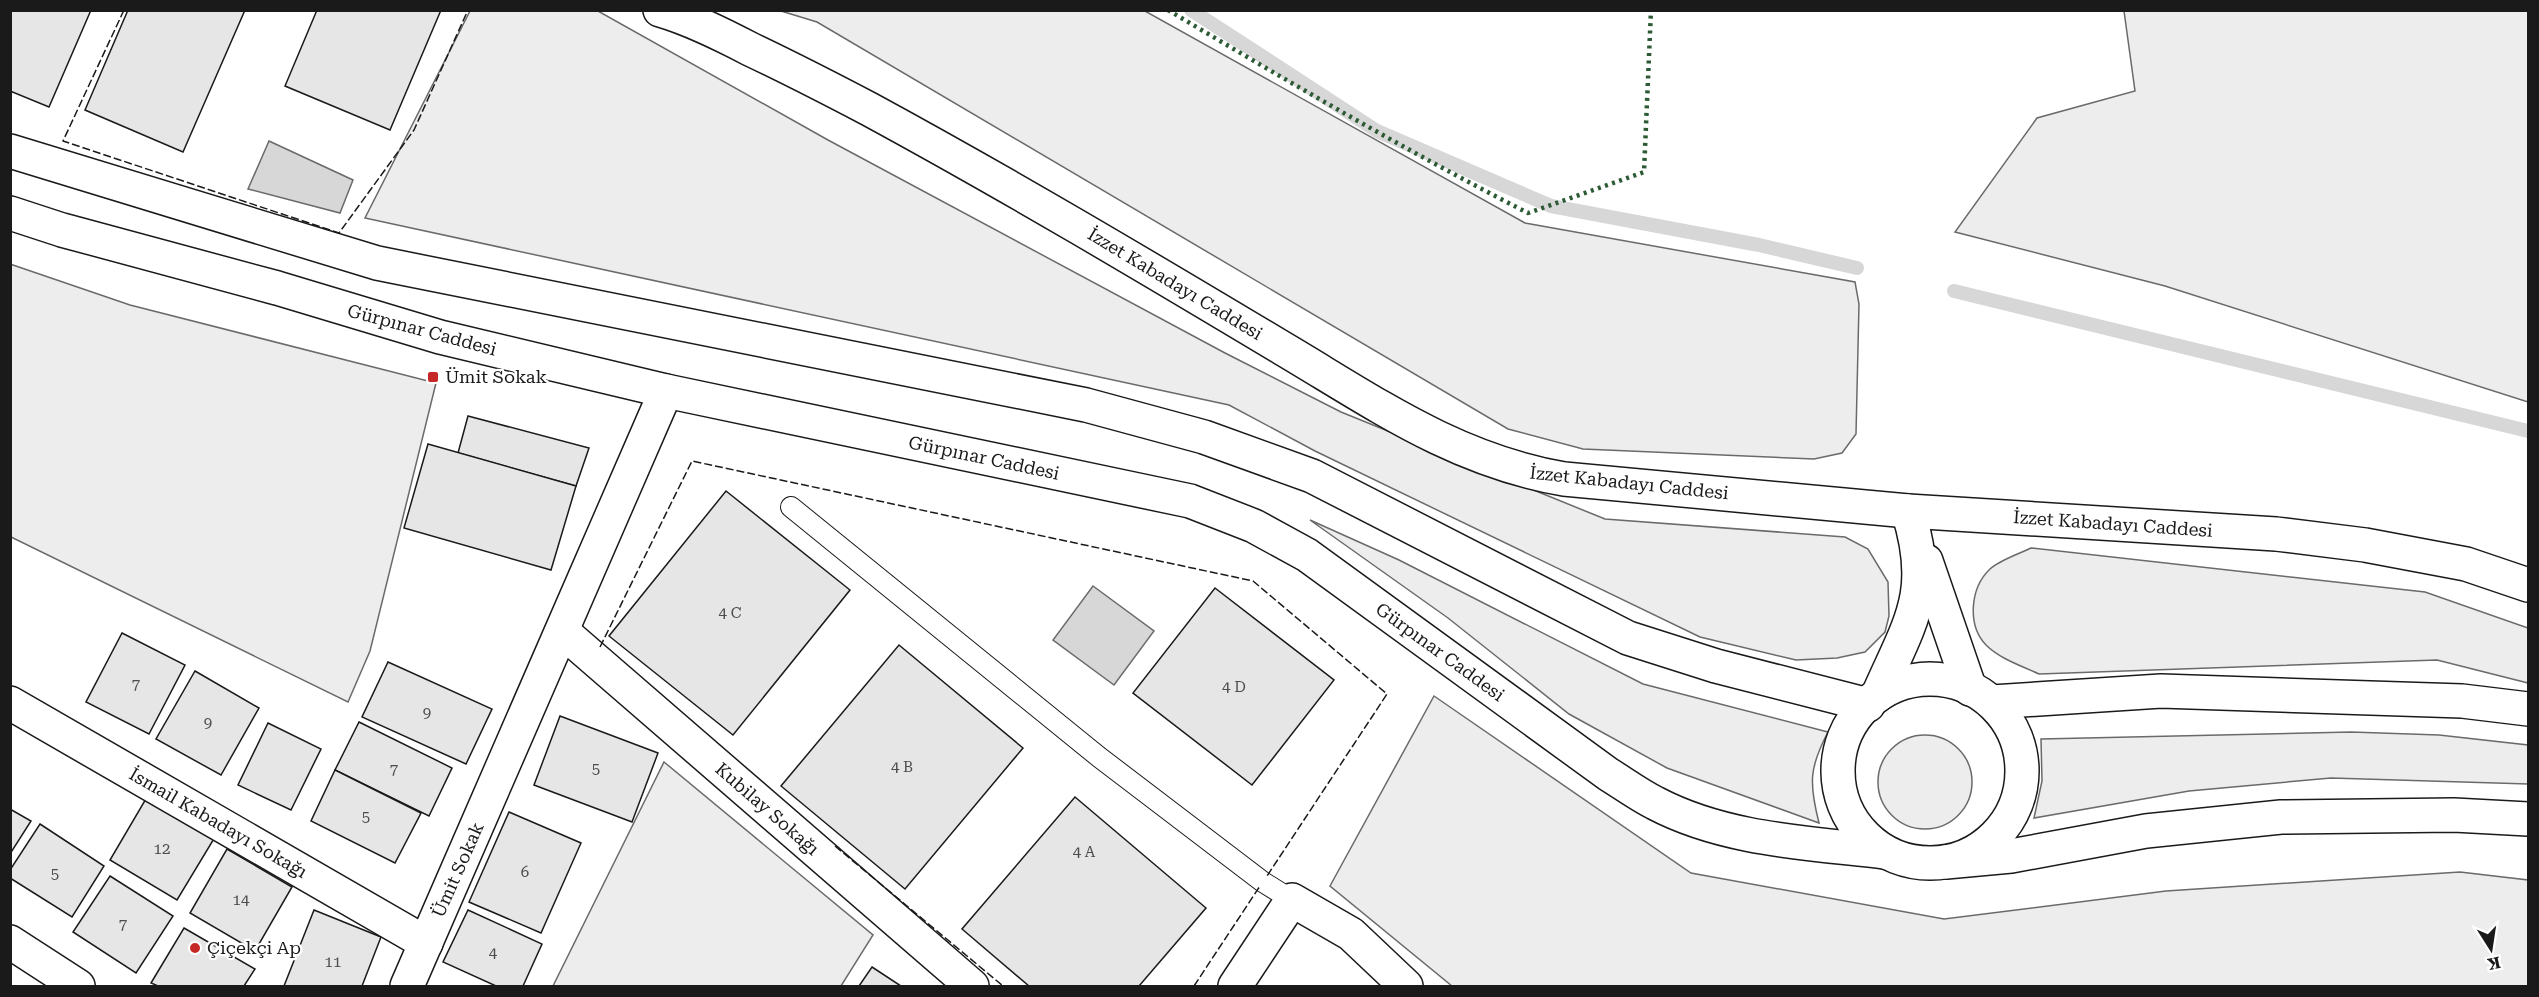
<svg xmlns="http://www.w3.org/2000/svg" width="2539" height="997" viewBox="0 0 2539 997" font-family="'Roboto Serif',serif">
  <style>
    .green { fill: #ededed; stroke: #6a6a6a; stroke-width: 1.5 }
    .water { fill: #d7d7d7; stroke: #6a6a6a; stroke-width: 1.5 }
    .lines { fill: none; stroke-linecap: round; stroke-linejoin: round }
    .stream { stroke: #d7d7d7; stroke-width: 14 }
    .building { fill: #e6e6e6; stroke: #1a1a1a; stroke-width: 1.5 }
    .lane-casing { stroke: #1a1a1a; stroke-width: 22 }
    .street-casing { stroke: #1a1a1a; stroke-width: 36 }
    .secondary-casing { stroke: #1a1a1a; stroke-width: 36 }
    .lane { stroke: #fff; stroke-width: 20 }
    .street { stroke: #fff; stroke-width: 33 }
    .secondary { stroke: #fff; stroke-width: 33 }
    .hedge { stroke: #2b5a34; stroke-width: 4.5; stroke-dasharray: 3 4.5; stroke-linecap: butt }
    .fence { stroke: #1a1a1a; stroke-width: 1.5; stroke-dasharray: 8 3; stroke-linecap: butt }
    .poi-dot { fill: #c62828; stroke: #fff; stroke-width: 2 }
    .labels { text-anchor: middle; stroke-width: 4.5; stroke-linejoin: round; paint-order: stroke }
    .number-label { font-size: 15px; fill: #4d4d4d }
    .street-label { font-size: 18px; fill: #1a1a1a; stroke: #fff }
    .poi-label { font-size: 18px; fill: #1a1a1a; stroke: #fff; text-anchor: start }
  </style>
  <rect width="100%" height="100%" fill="#fff"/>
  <g class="green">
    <path d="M470,11h128l230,129 397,213 116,59 264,107 240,18 23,12 20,33 1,34 -4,16 -20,20 -28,6 -41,2 -96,-23 -385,-186 -86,-46 -864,-187z"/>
    <path d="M781,11h364l380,212 330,59 4,22 -3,130 -14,19 -28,6 -231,-10 -75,-20 -691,-407z"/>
    <path d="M2124,11h404v391l-363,-116 -210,-54 82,-114 98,-27z"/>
    <path d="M10,264l120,41 306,78 -66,268 -22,51 -337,-165z"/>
    <path d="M1310,520l89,40 244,124 185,48c-19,36 -19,51 -9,91l-152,-55 -98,-54 -121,-96z"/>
    <path d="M2031,548l394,44 103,36v55l-91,-23 -398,14c-17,-8 -39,-15 -53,-29 -19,-20 -16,-57 4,-76 10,-9 29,-15 41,-21z"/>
    <path d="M1434,696l257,177 253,46 222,-28 294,-19 68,8v106h-1076l-122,-100z"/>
    <path d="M2351,732l88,3 89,10v39l-197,-6 -142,13 -155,27 8,-37 -1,-42z"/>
    <circle cx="1925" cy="782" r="47"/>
    <path d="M664,762l209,173 -32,51h-288z"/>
  </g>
  <g class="water">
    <path d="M269,141l84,39 -13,33 -92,-24z"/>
    <path d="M1093,586l61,45 -40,54 -61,-45z"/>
  </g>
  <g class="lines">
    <g class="stream">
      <path d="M1191,10l186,121 174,75 208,39 98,23"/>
      <path d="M1954,291l574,140"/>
    </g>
  </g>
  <g class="building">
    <path d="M10,10h81l-42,97 -39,-16z"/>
    <path d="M128,10h117l-62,142 -98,-42z"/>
    <path d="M317,10h124l-51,120 -105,-44z"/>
    <path d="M468,416l121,32 -13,38 -118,-33z"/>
    <path d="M428,444l148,42 -25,84 -147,-42z"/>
    <path d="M726,491l124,99 -117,145 -124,-99z"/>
    <path d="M1215,588l119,92 -82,105 -119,-92z"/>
    <path d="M122,633l63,32 -36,69 -63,-32z"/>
    <path d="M899,645l124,103 -118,141 -124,-103z"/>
    <path d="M388,662l104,47 -26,55 -104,-47z"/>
    <path d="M195,671l64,37 -38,67 -65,-36z"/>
    <path d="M560,716l98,37 -26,69 -98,-37z"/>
    <path d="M359,722l93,46 -23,48 -94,-46z"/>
    <path d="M268,723l53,26 -30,61 -53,-25z"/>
    <path d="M335,770l86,43 -26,50 -84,-42z"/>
    <path d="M147,797l68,40 -38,63 -67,-40z"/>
    <path d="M1075,797l131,111 -67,78h-110l-67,-57z"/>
    <path d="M10,809l21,12 -21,33z"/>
    <path d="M509,812l72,31 -40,90 -72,-31z"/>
    <path d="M40,824l64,42 -32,51 -62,-39v-8z"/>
    <path d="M227,849l65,38 -37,64 -65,-38z"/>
    <path d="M110,876l63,40 -37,57 -63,-41z"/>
    <path d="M314,910l67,27 -19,49h-78z"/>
    <path d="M468,910l74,34 -19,42h-27l-53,-24z"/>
    <path d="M184,928l71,41 -11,17h-86l-7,-3z"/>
    <path d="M872,967l29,19h-42z"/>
  </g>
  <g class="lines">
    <g class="lane-casing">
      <path id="lane" d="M791,507l308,250 164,125 29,18"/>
    </g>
    <g class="street-casing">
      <g id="street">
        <path d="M562,631l410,355"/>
        <path d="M10,703l416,240"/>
        <path d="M10,942l68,44"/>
        <path d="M407,986l259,-595"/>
        <path d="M1235,986l57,-86 59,34 55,52"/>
      </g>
    </g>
    <g class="secondary-casing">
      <g id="secondary">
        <path d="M660,10c31,9 61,24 90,39 40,19 79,39 119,60 140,76 276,157 413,239 93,55 172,112 282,131l344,32 368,23 89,11 101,19 62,21"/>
        <path d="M10,151l367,112 709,142 118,32 108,39 316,162 88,28 152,39"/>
        <path d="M10,213l52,17 215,58 163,49 226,54 524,110 64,25 53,29 301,219c16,10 31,21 47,29 70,37 154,40 230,49"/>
        <path d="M1926,561l44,128"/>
        <circle cx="1930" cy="771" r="92"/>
        <path d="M1878,695c32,-73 56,-102 30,-184"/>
        <path d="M1992,702l169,-11 301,10 66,8"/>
        <path d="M1946,862l65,-6 135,-25 135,-14 173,-2 74,4"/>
      </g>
    </g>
    <use href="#lane" class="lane"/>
    <use href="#street" class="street"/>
    <use href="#secondary" class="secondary"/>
    <path class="hedge" d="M1168,10c119,71 237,140 360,203l116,-41 7,-162"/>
    <g class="fence">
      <path d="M124,10l-61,131 276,92 75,-103 54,-120"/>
      <path d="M600,647l92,-186 561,120 134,113 -120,182"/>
      <path d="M835,846l168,140"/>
      <path d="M1194,986l66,-100"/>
    </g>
  </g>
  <g class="poi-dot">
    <rect x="427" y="371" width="12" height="12" rx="3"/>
    <circle cx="195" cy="948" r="6"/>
  </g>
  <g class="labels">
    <g class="number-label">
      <text x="730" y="618">4 C</text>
      <text x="136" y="689">7</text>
      <text x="1234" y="692">4 D</text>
      <text x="427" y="718">9</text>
      <text x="208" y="728">9</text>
      <text x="902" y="772">4 B</text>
      <text x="394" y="774">7</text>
      <text x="596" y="774">5</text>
      <text x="366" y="822">5</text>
      <text x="162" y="854">12</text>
      <text x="1084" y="857">4 A</text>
      <text x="525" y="877">6</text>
      <text x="55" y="879">5</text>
      <text x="241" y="905">14</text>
      <text x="123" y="929">7</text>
      <text x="493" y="958">4</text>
      <text x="333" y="967">11</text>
    </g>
    <g class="street-label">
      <text transform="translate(1175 284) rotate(31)" y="6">İzzet Kabadayı Caddesi</text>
      <text transform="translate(422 330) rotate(15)" y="6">Gürpınar Caddesi</text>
      <text transform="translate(984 458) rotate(12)" y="6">Gürpınar Caddesi</text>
      <text transform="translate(1629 483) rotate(6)" y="6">İzzet Kabadayı Caddesi</text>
      <text transform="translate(2113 524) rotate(4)" y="6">İzzet Kabadayı Caddesi</text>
      <text transform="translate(1440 652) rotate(36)" y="6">Gürpınar Caddesi</text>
      <text transform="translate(767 809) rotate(41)" y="6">Kubilay Sokağı</text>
      <text transform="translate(218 823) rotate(30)" y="6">İsmail Kabadayı Sokağı</text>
      <text transform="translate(458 870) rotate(-66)" y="6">Ümit Sokak</text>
    </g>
    <g class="poi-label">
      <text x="445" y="383">Ümit Sokak</text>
      <text x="207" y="954">Çiçekçi Ap</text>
    </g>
  </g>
  <rect width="2539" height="997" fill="none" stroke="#1a1a1a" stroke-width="24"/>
  <g transform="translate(2491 949) rotate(168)" stroke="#ffffff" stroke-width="4.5" paint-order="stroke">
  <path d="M0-4.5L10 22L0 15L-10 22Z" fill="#1a1a1a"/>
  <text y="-9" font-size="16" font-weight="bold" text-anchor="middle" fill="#1a1a1a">K</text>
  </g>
</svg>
